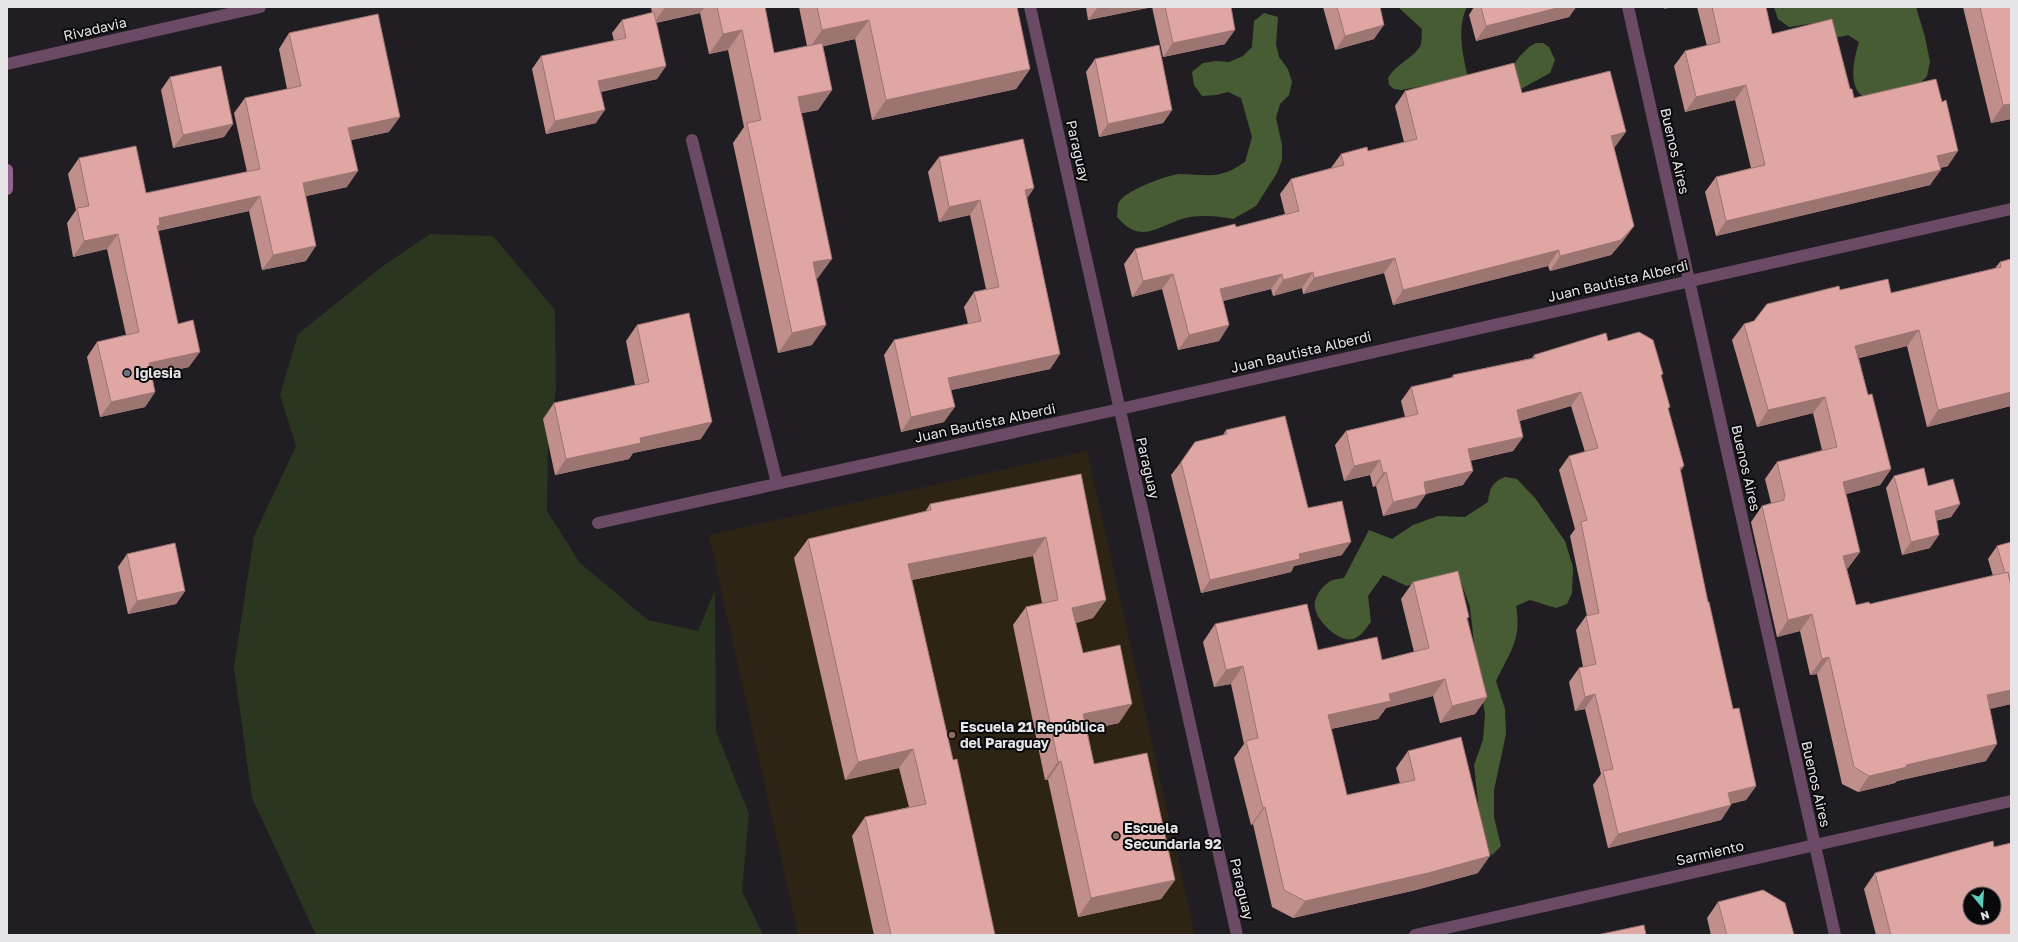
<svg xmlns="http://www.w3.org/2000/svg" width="2018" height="942" viewBox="0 0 2018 942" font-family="'Golos Text',sans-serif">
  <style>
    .education { fill: #2e2415 }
    .green { fill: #2a361f }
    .forest { fill: #485c33 }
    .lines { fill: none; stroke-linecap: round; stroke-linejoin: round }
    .street { stroke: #6a4a64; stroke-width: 12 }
    .secondary { stroke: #94628c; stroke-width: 12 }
    .wall { fill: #c08f8c }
    .shaded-wall { fill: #9c7472 }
    .building { fill: #dfa6a3; stroke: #9c7472; fill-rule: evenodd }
    .worship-dot { fill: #6b7280; stroke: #09080a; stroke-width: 1.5 }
    .education-dot { fill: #8d6e63; stroke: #09080a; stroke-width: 1.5 }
    .labels { text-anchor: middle; stroke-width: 4; stroke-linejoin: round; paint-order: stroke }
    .street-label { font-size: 14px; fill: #e5e4e6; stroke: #09080a }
    .poi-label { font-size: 14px; font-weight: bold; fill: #e5e4e6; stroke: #09080a; text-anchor: start }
  </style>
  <rect width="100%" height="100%" fill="#201e22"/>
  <path class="education" d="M1087,451l108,484h-397l-89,-400z"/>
  <path class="green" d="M430,234l63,2 62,74 1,79 -8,60 -1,62 33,52 68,57 50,11 17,-41 1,141 33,83 -7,77 21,44h-447l-64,-137 -18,-131 20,-131 42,-90 -16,-51 18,-61 85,-68z"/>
  <g class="forest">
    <path d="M1398,7h69c-11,21 -4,54 3,76l44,-7 1,-13 4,-6 10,-10 7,-4h7l6,4 6,13 -5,13 -29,16 -99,-3 -21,4 -7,-1 -5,-4 -1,-7c7,-13 22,-18 31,-30 4,-5 2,-12 3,-19z"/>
    <path d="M1774,7h142l9,30 5,25 -3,14 -8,9 -48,15c-3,-2 -8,-3 -11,-6 -12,-12 -5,-39 -1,-52l-11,-7c-17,5 -24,3 -34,-12l-25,4 -11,-8z"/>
    <path d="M1264,13l14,4 -2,27 3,13 9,12 4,13 -3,13 -9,9 -4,14 6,27v15l-5,13 -21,33 -23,13c-14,-3 -29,-4 -43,-2 -29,5 -47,31 -73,0 1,-5 0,-12 2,-15 7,-12 48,-27 61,-28 14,0 27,3 40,0 10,-2 17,-7 25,-12l7,-25 -11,-39 -13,-6 -12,3 -14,1 -8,-11 -2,-13 11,-9 13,-2 13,1 14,-6 9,-9 2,-26z"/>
    <path d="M1505,477l12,2 18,19 30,43 8,26 -1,26 -5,11 -11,4 -26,-8 -14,6c6,33 -6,46 -20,75l9,28 1,25 -12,56v27l7,29 -9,9 -9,-7 -9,-83 9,-25 2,-26 -9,-53 -6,-54 -9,-25 -27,-5 -27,9 -24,-11 -15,21 3,26c-5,6 -9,14 -18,17 -14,4 -36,-18 -38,-31 -2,-9 6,-21 14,-26 3,-3 10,-3 15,-4l25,-48 23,9 21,-14 25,-9 27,1 23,-15c2,-14 3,-19 17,-25z"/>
  </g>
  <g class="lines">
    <g class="street">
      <path d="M1030,7l207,928"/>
      <path d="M1628,7l207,928"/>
      <path d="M7,64l253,-57"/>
      <path d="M692,140l85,343"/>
      <path d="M598,523l522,-114 891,-200"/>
      <path d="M1415,935l596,-134"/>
    </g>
    <path class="secondary" d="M7,170v19"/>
  </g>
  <g class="wall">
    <path d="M651,7h114l9,46 33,-7 -8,-39h218l13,62 -14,20 -144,31 -17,-81 -32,7 9,44 -14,20 -17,3 17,165 -2,1 -4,66 -34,8 -45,-210 11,-16 -16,-77 -19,4 -9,-41 -44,10 10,43 -9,13 -56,13 -5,31 -50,11 -14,-65 9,-13 73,-15 -2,-8 10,-13 30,-7z"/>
    <path d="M1086,7h145l-6,37 -62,13 -11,-50 -64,13z"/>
    <path d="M1323,7h57l-6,32 -39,11z"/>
    <path d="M1474,7h102l-7,10 -93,24 -7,-26z"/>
    <path d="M1697,7h69l6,27 78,55 4,9 94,68 -8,2 -10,17 -214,51 -11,-44 11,-15 35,-9 -16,-68 -50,12 -11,-46 11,-15 22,-5z"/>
    <path d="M1963,7h48v112l-20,4z"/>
    <path d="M289,33l100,99 -38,8 -4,47 -41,9v65l-44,9 -13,-59 -91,20 20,93 11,43 -37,8 3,17 -10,15 -45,10 -13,-60 10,-15 29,-7 -19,-86 -34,8 -6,-34 9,-13 -8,-36 11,-16 67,35 101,-21 -13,-59 11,-15 42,-9 -8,-40z"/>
    <path d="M1095,59l77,51 -9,13 -64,14 -13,-65z"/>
    <path d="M170,77l63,47 -9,13 -51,11 -12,-58z"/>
    <path d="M1405,91l117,2 93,54 -1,1 20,78 -11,15 -12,14 -61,16 -2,-5 -155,39 -9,-32 -81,21 -1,-6 -29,8 -2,-7 -48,12 6,24 -10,16 -41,9 -16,-61 -30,8 -8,-33 11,-15 101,-22 49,-13 -5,-20 11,-15 40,-11 10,-14 27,-3 36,-9 -9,-36z"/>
    <path d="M939,157l95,31 -7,10 33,156 -10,15 -99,21 -7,32 -43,10 -17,-77 10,-15 74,-16 -4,-17 10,-15 12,-3 -16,-74 -31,7 -11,-50z"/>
    <path d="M2011,259v147l-84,21 -20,-81 -48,12 9,37 23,74 -11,16 -34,9 14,58 -12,16 -1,1 9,36 14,-1 123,-28 -5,-17 9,-13 14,-4v162l-21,5 -4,52 -89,20 -2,2 -37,9 -16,-8 -25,-110 -7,1 -10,-44 -23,6 -26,-115 11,-16 9,-3 -6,-24 12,-17 45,-12 -9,-37 -56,14 -25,-87 12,-16 10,-3 86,-31 51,3 104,-25 5,-6z"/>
    <path d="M637,325l64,114 -68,14 -4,6 -74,16 -12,-56 11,-16 81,-18 -9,-44z"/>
    <path d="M1608,341l53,36 7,33 16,56 -4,5 28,131 25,107 23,77 -10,14 -16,4 1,1 -10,15 -113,28 -15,-63 8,-11 -16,-65 -10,2 -6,-29 10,-14 4,-1 -7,-37 10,-14h1l-17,-80 5,-7 -16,-59 10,-14 16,-4 -14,-46 -52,15 4,16 -10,14 -43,10 -7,24 -37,9 -10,14 -33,8 -7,-30 -3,1 -3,-12 -26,6 -9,-36 11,-14 59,-14 -4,-16 10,-14 40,-9 2,-3 79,-17 2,-3z"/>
    <path d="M1226,430l82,78 34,47 -48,11 -3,6 -90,21 -30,-118 10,-13 42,-27z"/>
    <path d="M1081,474l25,126 -13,18 -17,5 7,30 36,70 -32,7 7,34 81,116 -14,19 -83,18 -30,-137h-3l-32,-155 13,-18 16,-4 -9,-47 -121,24 41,180 42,175h-121l-22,-99 13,-19 44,-10 -10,-39 -54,12 -51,-222 14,-19 117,-27 5,-8z"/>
    <path d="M1894,476l34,10 32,18 -9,13 -15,4 -6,27 -28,7 -16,-67z"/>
    <path d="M127,554l58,37 -9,13 -48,10 -10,-47z"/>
    <path d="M1413,582l54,38 20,77 -12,17 -35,9 -7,-27 -47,12 -8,11 -47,10 16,66 53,-11 -4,-16 12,-17 70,122 -62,17 -123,28 -21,-11 -19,-83 -2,1 -17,-67 10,-14 -13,-60 -17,3 -11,-45 12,-18 103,26 64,10 32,-8 -13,-53z"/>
    <path d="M1994,847l17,88h-135l-12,-46 11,-16z"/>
    <path d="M1718,902l76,33h-83l-4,-17z"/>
  </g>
  <g class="shaded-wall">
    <path d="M665,7h40l-5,6 -46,10z"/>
    <path d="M1098,7h55l-65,13z"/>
    <path d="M1561,7h15l-7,10 -93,24 10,-15z"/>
    <path d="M1665,7h8l-9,2z"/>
    <path d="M869,20l-14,19 -47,11 14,-20z"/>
    <path d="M1384,25l-10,14 -39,11 10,-14z"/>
    <path d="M742,30l-14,20 -19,4 14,-20z"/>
    <path d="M1235,30l-10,14 -62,13 10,-14z"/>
    <path d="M666,66l-9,13 -68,15 9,-13z"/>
    <path d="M1030,69l-14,20 -144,31 14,-20z"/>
    <path d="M1746,85l-11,15 -50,12 11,-15z"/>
    <path d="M832,90l-14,20 -34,7 14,-20z"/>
    <path d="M2011,104v15l-20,4 12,-18z"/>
    <path d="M605,110l-9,13 -50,11 9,-13z"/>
    <path d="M1172,110l-9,13 -64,14 9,-13z"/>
    <path d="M400,117l-11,15 -51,11 10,-15z"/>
    <path d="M233,124l-9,13 -51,11 10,-13z"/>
    <path d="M1626,132l-11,15 -15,4 11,-15z"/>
    <path d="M1958,151l-10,15 -21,5 10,-15z"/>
    <path d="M1941,170l-11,15 -214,51 10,-15z"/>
    <path d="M358,171l-11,16 -54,12 10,-16z"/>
    <path d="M1034,188l-10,15 1,-13z"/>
    <path d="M260,196l-11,15 -93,20 3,-13z"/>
    <path d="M980,200l-10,15 -31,7 10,-15z"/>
    <path d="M1634,226l-11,15 -12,14 -61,16 10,-15z"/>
    <path d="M118,234l-11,15 -34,8 11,-16z"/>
    <path d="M316,246l-10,15 -44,9 11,-15z"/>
    <path d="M1559,250l-11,16 -155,39 10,-15z"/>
    <path d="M1395,258l-11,15 -81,21 11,-16z"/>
    <path d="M832,259l-14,19 -19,4 14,-20z"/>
    <path d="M1313,272l-11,16 -29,8 10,-16z"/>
    <path d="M1173,274l-11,15 -30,8 11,-16z"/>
    <path d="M1282,274l-11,15 -62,15 11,-15z"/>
    <path d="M826,325l-14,20 -34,8 14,-20z"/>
    <path d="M1229,325l-10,16 -41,9 11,-15z"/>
    <path d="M1919,330l-12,16 -63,16 11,-16z"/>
    <path d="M200,352l-11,15 -51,11 11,-15z"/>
    <path d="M1060,354l-10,15 -112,24 10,-15z"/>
    <path d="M155,392l-10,15 -45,10 11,-15z"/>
    <path d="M1581,392l-10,14 -64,19 10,-15z"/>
    <path d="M2011,392v14l-84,21 11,-17z"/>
    <path d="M1825,397l-12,16 -56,14 11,-17z"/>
    <path d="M955,407l-11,15 -43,10 10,-15z"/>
    <path d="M712,422l-11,17 -68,14 -4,6 -74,16 11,-16 74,-21z"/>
    <path d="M1523,437l-10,14 -55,12 10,-14z"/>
    <path d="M1380,460l-10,15 -26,6 10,-15z"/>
    <path d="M1684,466l-10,15 6,-13z"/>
    <path d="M1891,469l-11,16 -48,13 11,-16z"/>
    <path d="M1473,471l-10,14 -50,12 11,-15z"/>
    <path d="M1386,472l-10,14 -3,1 10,-14z"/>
    <path d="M1426,494l-10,14 -33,8 10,-14z"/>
    <path d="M1960,504l-9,13 -25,6 9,-12z"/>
    <path d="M1939,535l-9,13 -28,7 9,-13z"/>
    <path d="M1046,537l-13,19 -138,27 13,-19z"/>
    <path d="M1351,542l-9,13 -48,11 -3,6 -90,21 9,-13 89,-26z"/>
    <path d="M1860,552l-12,16 -16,4 11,-16z"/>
    <path d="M185,591l-9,13 -48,10 9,-13z"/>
    <path d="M1106,600l-13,18 -34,9 13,-19z"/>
    <path d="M1812,614l-12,17 -23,6 11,-17z"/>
    <path d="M1829,657l-12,17 -7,1 12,-16z"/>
    <path d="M1243,666l-12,18 -17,3 12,-17z"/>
    <path d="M1445,679l-12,17 -47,12 -8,11 -62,13 12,-17 61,-21z"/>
    <path d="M2011,690v14l-36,8 12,-17z"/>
    <path d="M1595,694l-10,15 -10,2 10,-14z"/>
    <path d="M1487,697l-12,17 -35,9 12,-17z"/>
    <path d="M1132,704l-13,19 -49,10 13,-19z"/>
    <path d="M1997,744l-11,17 -89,20 -2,2 -37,9 11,-16 37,-11z"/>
    <path d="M913,749l-14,19 -54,12 13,-18z"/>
    <path d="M1061,761l-13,19h-3l13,-18z"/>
    <path d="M1756,786l-10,14 -28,7 10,-14z"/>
    <path d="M1731,805l-10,15 -113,28 10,-14z"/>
    <path d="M1265,807l-12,17 -2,1 12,-17z"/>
    <path d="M1490,856l-12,17 -62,17 -123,28 12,-17z"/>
    <path d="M1175,880l-14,19 -83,18 13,-19z"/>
  </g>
  <g class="building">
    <path d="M717,7h48l9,46 48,-10 10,47 -34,7 34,162 -19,3 13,63 -34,8 -45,-210 14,-3 -19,-90 -19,4z"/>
    <path d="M817,7h200l13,62 -144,31 -17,-80 -47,10z"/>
    <path d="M1165,7h66l4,23 -62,13z"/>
    <path d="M1337,7h43l4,18 -39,11z"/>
    <path d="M1481,7h80l-75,19z"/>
    <path d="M1712,7h54l6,27 60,-15 18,70h2l2,9 82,-19 6,23 4,-2 12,51 -21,5 4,14 -215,51 -10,-44 49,-12 -19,-80 -50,12 -11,-46 35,-9z"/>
    <path d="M1980,7h31v97l-8,1z"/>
    <path d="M654,12l12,54 -68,15 7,29 -50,11 -14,-65 85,-18 -4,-18z"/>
    <path d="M378,14l22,103 -52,11 10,43 -55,12 13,63 -43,9 -13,-59 -101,22 1,7 -3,1 21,98 15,-4 7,32 -51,11 6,29 -44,10 -14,-60 42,-10 -21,-98 -34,7 -7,-33 12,-2 -10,-48 57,-12 10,47 114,-24 -15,-71 56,-12 -12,-53z"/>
    <path d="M1159,45l13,65 -64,14 -13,-65z"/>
    <path d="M1514,63l8,30 88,-22 16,61 -15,4 23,90 -13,14 -61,16 -1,-6 -156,40 -8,-32 -81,20 -1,-6 -30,8 -1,-6 -62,15 9,36 -40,10 -16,-61 -30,7 -8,-32 100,-25 1,3 63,-16 -8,-32 53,-14 -3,-11 26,-7 1,4 49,-12 -12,-48z"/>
    <path d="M221,66l12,58 -50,11 -13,-58z"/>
    <path d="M1023,139l11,49 -9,2 35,164 -112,24 7,29 -44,10 -17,-77 87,-19 -7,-29 25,-5 -19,-87 -31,7 -10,-50z"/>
    <path d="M2011,259v133l-73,18 -19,-80 -64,16 13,49 4,-1 19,75 -48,13 17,70 -17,4 13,49 13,-3 1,2 138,-32 3,14v104l-24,5 10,49 -91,21 1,2 -38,9 -15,-9 -25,-110 -7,2 -10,-45 -24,6 -26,-114 22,-6v-3l1,-1 -8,-34 60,-15 -12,-50 -57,13 -24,-86 10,-3 13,-17 72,-18 1,4 48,-11 3,14 110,-26 -1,-5z"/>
    <path d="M689,313l23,109 -72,16 1,5 -75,16 -12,-56 95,-21 -12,-57z"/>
    <path d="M1639,332l14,8 10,34 -2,1 9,32 -2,1 16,58 -4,2 28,134h1l24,107 6,-1 17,78 -28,7 3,12 -113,29 -15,-63 10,-2 -18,-75 -10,3 -6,-29 17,-4 -10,-48 13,-3 -18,-91 6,-2 -18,-64 29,-8 -17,-56 -64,18 6,27 -55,12 5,22 -49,11 2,12 -33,8 -7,-30 -3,1 -3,-13 -26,6 -8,-35 72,-17 -7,-27 43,-10 -1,-2 82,-17 -1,-3 72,-22 2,8z"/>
    <path d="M1285,416l23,92 34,-7 9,41 -52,12 1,5 -90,21 -29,-118 14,-20 32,-8 -1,-4z"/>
    <path d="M1924,468l4,18 25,-7 7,25 -25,7 4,24 -28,7 -17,-66z"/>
    <path d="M1081,474l25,126 -34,8 11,45 37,-8 12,59 -49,10 11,50 53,-11 28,127 -84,18 -30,-137 -3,1 -32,-155 32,-7 -12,-63 -138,27 45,196 4,-1 38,176h-104l-26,-118 61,-13 -13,-55 -55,13 -50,-223 123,-29 -1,-6z"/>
    <path d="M2011,542v39h-1l-2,-9 -3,1 -8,-27z"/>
    <path d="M175,543l10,48 -48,10 -10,-47z"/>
    <path d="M1458,571l11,46 -2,1 20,79 -35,9 -7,-27 -56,15 2,7 -63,14 19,80 68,-15 -7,-29 53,-14 29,119 -62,17 -123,28 -21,-11 -19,-83 -2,1 -17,-67 12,-3 -15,-72 -17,4 -11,-46 92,-20 11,46 59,-13 5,23 47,-12 -16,-66z"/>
    <path d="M1993,841l1,6 17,-4v92h-120l-16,-62zM1970,894h24v24h-24z"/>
    <path d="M1763,890l22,13 9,32h-67l-9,-33z"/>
    <path d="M1644,925l2,10h-49z"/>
  </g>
  <circle class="worship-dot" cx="127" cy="373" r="4"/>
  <g class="education-dot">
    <circle cx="952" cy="735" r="4"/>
    <circle cx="1116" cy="836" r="4"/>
  </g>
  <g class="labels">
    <g class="street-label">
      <text transform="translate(95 29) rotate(-13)" y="5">Rivadavia</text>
      <text transform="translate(1078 151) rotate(77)" y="5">Paraguay</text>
      <text transform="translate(1675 151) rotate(77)" y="5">Buenos Aires</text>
      <text transform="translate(1618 281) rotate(-13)" y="5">Juan Bautista Alberdi</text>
      <text transform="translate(1301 352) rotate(-13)" y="5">Juan Bautista Alberdi</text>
      <text transform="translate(985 423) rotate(-12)" y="5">Juan Bautista Alberdi</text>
      <text transform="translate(1148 468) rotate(77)" y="5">Paraguay</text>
      <text transform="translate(1746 468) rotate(77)" y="5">Buenos Aires</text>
      <text transform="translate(1816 784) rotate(77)" y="5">Buenos Aires</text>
      <text transform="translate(1710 853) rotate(-13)" y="5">Sarmiento</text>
      <text transform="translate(1242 889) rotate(77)" y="5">Paraguay</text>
    </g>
    <g class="poi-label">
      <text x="135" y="378">Iglesia</text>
      <text x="960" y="732">Escuela 21 República<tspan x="960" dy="16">del Paraguay</tspan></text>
      <text x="1124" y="833">Escuela<tspan x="1124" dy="16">Secundaria 92</tspan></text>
    </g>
  </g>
  <rect width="2018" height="942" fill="none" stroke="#e5e4e6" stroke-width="16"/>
  <g transform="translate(1982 906) rotate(162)"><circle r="19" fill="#09080a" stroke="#616062"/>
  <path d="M0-3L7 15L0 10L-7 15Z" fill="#5cceba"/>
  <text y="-6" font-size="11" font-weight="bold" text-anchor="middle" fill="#e5e4e6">N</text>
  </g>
</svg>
